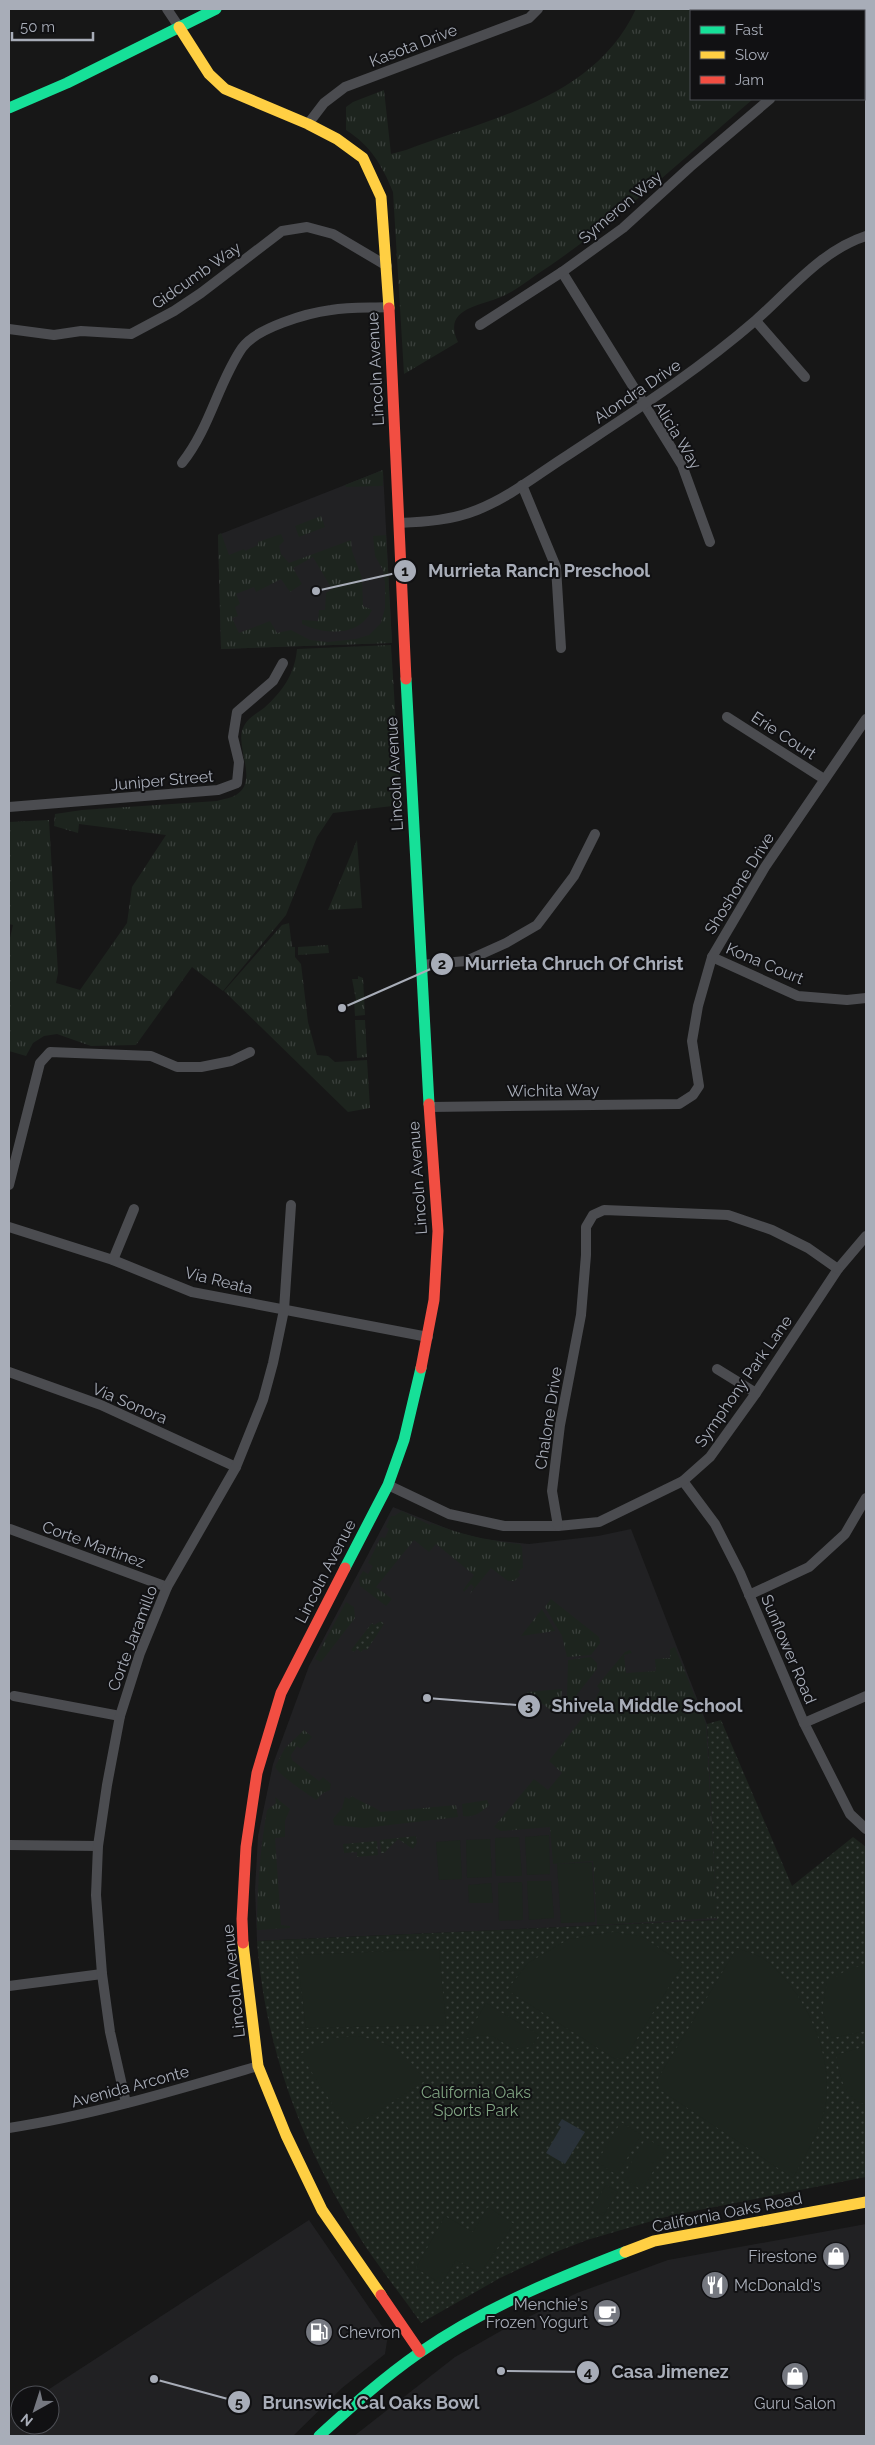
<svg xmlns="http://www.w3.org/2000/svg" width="875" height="2445" viewBox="0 0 875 2445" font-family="Raleway,sans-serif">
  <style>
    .built { fill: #212123 }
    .grass { fill: url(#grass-tufts) }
    .park { fill: url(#park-dots) }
    .pitch { fill: #1d241e }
    .water { fill: #2a3239 }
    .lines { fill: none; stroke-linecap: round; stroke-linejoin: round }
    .street { stroke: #4b4c50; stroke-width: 10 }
    .fast { stroke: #16e098; stroke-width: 11 }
    .slow { stroke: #ffcf43; stroke-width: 11 }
    .jam { stroke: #f24e42; stroke-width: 11 }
    .labels { text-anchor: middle; stroke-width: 4; stroke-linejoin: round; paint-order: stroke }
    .street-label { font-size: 16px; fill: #a8adb8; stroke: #111113 }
    .park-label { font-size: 16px; fill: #7fa381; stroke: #111113 }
    .poi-label { font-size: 16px; fill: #a8adb8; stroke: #111113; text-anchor: end }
    .leader { fill: none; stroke: #a8adb8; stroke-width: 2 }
    .callout-dot { fill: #a8adb8; stroke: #111113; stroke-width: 2 }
    .mark-label { font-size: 15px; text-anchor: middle; font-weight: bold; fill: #111 }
    .callout-label { font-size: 18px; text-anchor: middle; font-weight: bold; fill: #a8adb8; stroke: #111113; stroke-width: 4; stroke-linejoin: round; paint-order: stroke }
  </style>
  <defs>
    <pattern id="grass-tufts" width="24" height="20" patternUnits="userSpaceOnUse" patternTransform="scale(1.25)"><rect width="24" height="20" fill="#1d241e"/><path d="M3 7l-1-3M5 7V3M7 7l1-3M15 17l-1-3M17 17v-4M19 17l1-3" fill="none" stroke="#3b413d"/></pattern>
    <pattern id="park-dots" width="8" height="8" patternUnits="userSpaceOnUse" patternTransform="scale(1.25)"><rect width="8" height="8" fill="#1d241e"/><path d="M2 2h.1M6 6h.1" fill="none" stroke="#3b413d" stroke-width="1.8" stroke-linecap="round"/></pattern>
  </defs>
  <rect width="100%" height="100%" fill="#171717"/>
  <g class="built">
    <path d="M383,470l9,173 -171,6 -3,-114z"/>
    <path d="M393,1507l63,25 27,7 46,5 69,-8 33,-7 76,195 11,196 -461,21 -2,-52 3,-53 15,-72 36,-98z"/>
    <path d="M309,2220l79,115 -3,19 -43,34 -49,48h-284v-21l11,-7v17h30v-30h-10z"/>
    <path d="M866,2224v212h-512l101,-79 51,-29 71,-35 91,-33z"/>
  </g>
  <g class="grass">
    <path d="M636,9h229l-1,4v-2h-173v88h62c-70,60 -139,125 -217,176 -11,8 -23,17 -35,22 -22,9 -59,12 -43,45l-54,32 -11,-182c-11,-27 -22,-46 -47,-62v-23l7,-5 31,-12 7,64 15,-4c85,-32 188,-51 230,-141z"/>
    <path d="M383,470v16l-37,1 -1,-2z"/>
    <path d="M321,516l4,11 -26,10 -4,-11z"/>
    <path d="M221,533l8,22 15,-6 1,2 13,-6v-3l23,-8 3,7 -5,5 2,8 8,9 62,-23 1,11 10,27 1,28 9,4c-13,27 -46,25 -70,14v-4l16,1 1,-11h6l1,-17 6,-4 -19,-32 -20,11 9,16 -12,8 -9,-13 -25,13 -2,-5 -18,7 4,10 -5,3 3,9 -6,2 7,15 31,-12 7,12 14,-3 19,10 18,2 28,-3 13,-4 12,-12 4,-15v-25l-2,-13 -8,-14 -2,-20 13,-1 6,108 -171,6 -3,-114z"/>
    <path d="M391,645l10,160 -68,8 -16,24 -31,78 -63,76 -31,-24 -56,78 -45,1 -34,-12 -13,2 -11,7 -7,13 -17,-5v-109l4,-17 -4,-1v-102l40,-2 9,153 -2,10 24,7 47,-67 5,-36 34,-52 -87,-11 -1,9 -24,-7 1,-12 27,-4 135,-9c6,-2 14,-3 19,-6 24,-14 -3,-50 8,-69 4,-8 13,-13 20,-18 18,-16 31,-34 33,-59z"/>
    <path d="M357,840l5,68 -34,2z"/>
    <path d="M289,923l3,24h3v10l6,7 7,58 9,33 11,1 7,6 32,-2 3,48 -22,4 -124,-121 58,-66z"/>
    <path d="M328,945l1,8 -31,2v-8z"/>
    <path d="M358,976l5,2 2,37 -10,1 -1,-16h2l-4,-21h6z"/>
    <path d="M355,1020h10l2,37 -10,1z"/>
    <path d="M402,1511l28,14 1,-2c29,11 58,18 89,21l2,3 1,21 -5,3 2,4 -5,6h-7l-17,-13 -22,27 5,-8 -3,-3 -7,8 -1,-2 11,-15 -38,-31 -7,8 -15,-12 -38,47 16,12 -6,7 -26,-20 -1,-8 4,-7 5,3 5,-8 -5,-3 13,-26 4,1 4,-9 -3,-2 5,-11h3z"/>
    <path d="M551,1599l48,38 1,6 -9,12 -24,2 -5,-21 -17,-29z"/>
    <path d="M346,1602l8,5 1,11 -34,44 -6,-3z"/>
    <path d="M542,1609l13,22 -34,5z"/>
    <path d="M675,1647l31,77 11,194 -120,7 -4,-64 -40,3 -3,-37 -49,4 -7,-4 40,-48 14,11 14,-17 -13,-12 44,-57 7,-14 -3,-4 28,-34 5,-2 2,3 -8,2 2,18 30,-2 -1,-12 15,-1v-9z"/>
    <path d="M591,1657l6,6v6l-33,42 -5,-4 8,-11 1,-36z"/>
    <path d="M562,1689l-1,11 -8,12 -26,-20z"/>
    <path d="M304,1730l8,7 -11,12 -4,-3 -6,9 1,5 27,21 4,-4 8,7 -1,6 -7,3 -7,7c-11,-8 -35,-23 -41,-33l10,-19z"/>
    <path d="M352,1796c10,7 20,9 29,16l75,-7 2,12 -94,11 -30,-3 -1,-6 9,-11 3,-11 4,2z"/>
    <path d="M275,1797l15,12 -5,12v16l-10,1 6,87 9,1v2l-33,2c0,-40 3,-80 10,-120l9,-7z"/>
    <path d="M487,1800l2,5c-7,7 -16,13 -26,11l-1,-12z"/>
  </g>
  <g class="park">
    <path d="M381,1621l3,3 -17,26 -3,-1 -3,3 -4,-3 -3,3 -3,-2 21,-27 2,2z"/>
    <path d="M721,1720l71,166 61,-49 13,10v330l-197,39 -82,24 -34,13 -53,25 -79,45c-23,-33 -50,-65 -70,-100 -53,-88 -86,-179 -94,-282l460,-21 -10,-196z"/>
    <path d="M416,1836l1,7 -4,6 -15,-10 -14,14h-3l-1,-13z"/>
    <path d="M377,1841l1,14 -21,2v-5l-13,1 -1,-9z"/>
  </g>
  <g class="pitch">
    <path d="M549,1835l1,39 -23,1 -2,-38z"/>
    <path d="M519,1837l3,39h-26l-1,-38z"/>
    <path d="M490,1839l2,38 -25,1 -1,-38z"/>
    <path d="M460,1840l2,39 -23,1 -3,-38z"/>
    <path d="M592,1862l3,60 -34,1 -4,-59z"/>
    <path d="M527,1881h24l3,37 -25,2z"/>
    <path d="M522,1882l1,38 -24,1 -1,-38z"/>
    <path d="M491,1883l2,20h-24l-1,-18z"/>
    <path d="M613,1932l30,5 40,27 -58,94 -10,1 -108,-69 21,-27 41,-24z"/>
    <path d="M737,1948c10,4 24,7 31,14 35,29 60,82 59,128 0,31 -20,62 -34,88l-133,-88 -3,-10z"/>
    <path d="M439,1949l7,76 -140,3 -9,-73z"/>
    <path d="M866,1965v66l-34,7 -10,-28 5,-27 21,-14z"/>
    <path d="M486,2003l53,32 -8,12 -18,2 -19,-12 -12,-2 -17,4z"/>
    <path d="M359,2036c37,9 44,15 66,45l-76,49 -49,-76 32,-16z"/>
    <path d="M866,2046v59c-23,-8 -26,-29 -30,-50z"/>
    <path d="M621,2122l20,13 -24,40 -20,-13z"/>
    <path d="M646,2138l20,12 -24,40 -20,-12z"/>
    <path d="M606,2185l12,7 -15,24 -12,-7z"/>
    <path d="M488,2207l26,17 -34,49 -24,-13 -15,24 -25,-16 29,-52 28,16z"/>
  </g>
  <path class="water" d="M562,2119l23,13 -20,32 -19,-11 15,-26 -3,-2z"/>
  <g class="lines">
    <g class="street">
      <path d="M167,9l12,18"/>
      <path d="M864,59h2"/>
      <path d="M308,124l16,-21 21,-16 184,-69 9,-9"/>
      <path d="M562,272l120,193 28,77"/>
      <path d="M756,321l49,56"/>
      <path d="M480,325l82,-53 61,-44 67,-61 80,-68"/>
      <path d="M9,329l45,6 27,-4 50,3 43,-23 27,-18 81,-62 25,-4 26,7 54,32"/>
      <path d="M182,463c28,-35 36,-80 60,-115 14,-20 65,-35 89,-38 19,-3 39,-2 58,-3"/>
      <path d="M522,485l34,82 5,81"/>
      <path d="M399,523c26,-1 53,-3 78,-13 33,-13 61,-36 91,-55 65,-43 128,-83 188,-135 34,-30 66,-70 110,-84"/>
      <path d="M727,717l97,62"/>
      <path d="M9,807l209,-17 19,-7 2,-21 -6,-25 4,-25 36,-31 10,-18"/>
      <path d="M712,957l86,39 49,4 19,-2"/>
      <path d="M421,965l45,-4 40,-18 31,-18 37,-49 21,-42"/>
      <path d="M429,1107l250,-3 14,-9 6,-9 -7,-45 6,-35 14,-49 53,-90 101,-148"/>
      <path d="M9,1185l31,-122 10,-11 101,4 26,11h24l30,-6 19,-9"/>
      <path d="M9,1227l104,33 79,32 236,45"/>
      <path d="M113,1260l21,-51"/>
      <path d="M717,1369l39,24"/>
      <path d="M9,1372l92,33 135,62"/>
      <path d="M683,1481l32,43 25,49 64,150 46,91 16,15"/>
      <path d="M388,1485l61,29 55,12h54l41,-4 84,-41 27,-24 46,-64 82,-124 28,-33"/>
      <path d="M558,1526l-6,-35 8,-66 21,-110 5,-60v-28l7,-12 11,-5 124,5 44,15 36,18 30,21"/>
      <path d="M10,1529l157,58"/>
      <path d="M749,1595l60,-28 36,-33 21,-36"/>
      <path d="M14,1696l106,20"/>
      <path d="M804,1723l62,-27"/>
      <path d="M9,1845l89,1"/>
      <path d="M9,1986l93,-12"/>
      <path d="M126,2103l-16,-71 -8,-58 -6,-79 2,-49 9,-61 13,-69 20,-63 27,-66 69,-120 27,-67 10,-37 11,-53 7,-105"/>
      <path d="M9,2128c85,-13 167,-38 249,-62"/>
    </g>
    <g class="fast">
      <path d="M9,108l58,-25 149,-74"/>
      <path d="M406,679l23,425"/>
      <path d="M345,1568l43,-83 16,-45 17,-72"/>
      <path d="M319,2436c32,-29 64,-58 100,-83 63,-44 134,-73 206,-101"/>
    </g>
    <g class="slow">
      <path d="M179,27l30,47 16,15 83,35 29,15 26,19 18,39 8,111"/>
      <path d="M243,1943l15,123 28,69 36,75 59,85"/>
      <path d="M625,2252l29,-11 212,-39"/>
    </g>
    <g class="jam">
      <path d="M389,308l17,371"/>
      <path d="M421,1368l13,-68 4,-69 -9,-127"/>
      <path d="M243,1943l-1,-24 4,-72 11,-74 24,-80 64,-125"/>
      <path d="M381,2295l39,57"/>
    </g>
  </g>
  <defs>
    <g id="shop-disc" transform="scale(1.4375)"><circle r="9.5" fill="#757880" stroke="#111113"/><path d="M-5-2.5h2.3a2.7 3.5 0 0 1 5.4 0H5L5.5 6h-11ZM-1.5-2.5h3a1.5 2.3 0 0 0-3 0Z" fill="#fff"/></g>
    <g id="restaurant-disc" transform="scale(1.4375)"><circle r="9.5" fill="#757880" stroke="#111113"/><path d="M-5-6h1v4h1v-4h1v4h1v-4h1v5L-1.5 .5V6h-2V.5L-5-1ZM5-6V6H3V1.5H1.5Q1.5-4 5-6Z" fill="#fff"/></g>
    <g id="cafe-disc" transform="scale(1.4375)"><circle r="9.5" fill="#757880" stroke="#111113"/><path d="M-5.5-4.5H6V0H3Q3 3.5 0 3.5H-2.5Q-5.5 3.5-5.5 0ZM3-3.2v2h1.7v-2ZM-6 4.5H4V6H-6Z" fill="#fff"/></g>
    <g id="fuel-disc" transform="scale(1.4375)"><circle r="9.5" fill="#757880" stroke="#111113"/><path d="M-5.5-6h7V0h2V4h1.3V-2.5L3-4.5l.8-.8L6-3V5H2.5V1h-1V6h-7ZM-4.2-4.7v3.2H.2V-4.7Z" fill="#fff"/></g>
  </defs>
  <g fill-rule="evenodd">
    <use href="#shop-disc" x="836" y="2256"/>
    <use href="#restaurant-disc" x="715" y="2285"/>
    <use href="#cafe-disc" x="607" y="2313"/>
    <use href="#fuel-disc" x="319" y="2332"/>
    <use href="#shop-disc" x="795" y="2376"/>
  </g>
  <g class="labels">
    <g class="street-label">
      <text transform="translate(413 45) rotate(-21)" y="6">Kasota Drive</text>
      <text transform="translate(620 207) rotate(-40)" y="6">Symeron Way</text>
      <text transform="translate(196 275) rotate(-35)" y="6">Gidcumb Way</text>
      <text transform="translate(375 369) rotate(-93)" y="6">Lincoln Avenue</text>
      <text transform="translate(637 391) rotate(-34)" y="6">Alondra Drive</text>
      <text transform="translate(678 435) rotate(59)" y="6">Alicia Way</text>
      <text transform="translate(784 735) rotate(33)" y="6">Erie Court</text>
      <text transform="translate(394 774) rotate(-93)" y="6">Lincoln Avenue</text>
      <text transform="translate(162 780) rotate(-5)" y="6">Juniper Street</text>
      <text transform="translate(739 883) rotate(-58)" y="6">Shoshone Drive</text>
      <text transform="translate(765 963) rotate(23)" y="6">Kona Court</text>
      <text transform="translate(553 1090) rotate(-1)" y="6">Wichita Way</text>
      <text transform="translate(417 1178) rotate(-94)" y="6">Lincoln Avenue</text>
      <text transform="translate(219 1280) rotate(14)" y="6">Via Reata</text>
      <text transform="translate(743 1381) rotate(-55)" y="6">Symphony Park Lane</text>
      <text transform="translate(130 1403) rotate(23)" y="6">Via Sonora</text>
      <text transform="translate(548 1418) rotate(-81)" y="6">Chalone Drive</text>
      <text transform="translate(94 1544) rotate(20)" y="6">Corte Martinez</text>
      <text transform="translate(325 1571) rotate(-63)" y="6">Lincoln Avenue</text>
      <text transform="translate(132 1638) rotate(-69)" y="6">Corte Jaramillo</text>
      <text transform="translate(789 1649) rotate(67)" y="6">Sunflower Road</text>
      <text transform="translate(233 1981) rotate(-96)" y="6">Lincoln Avenue</text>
      <text transform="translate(130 2086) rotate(-15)" y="6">Avenida Arconte</text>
      <text transform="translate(727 2212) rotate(-11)" y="6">California Oaks Road</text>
    </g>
    <g class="park-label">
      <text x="476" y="2098">California Oaks<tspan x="476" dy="18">Sports Park</tspan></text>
    </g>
    <g class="poi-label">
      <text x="817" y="2262">Firestone</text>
      <text x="734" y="2291" text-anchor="start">McDonald's</text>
      <text x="588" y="2310">Menchie's<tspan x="588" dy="18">Frozen Yogurt</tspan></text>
      <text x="338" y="2338" text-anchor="start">Chevron</text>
      <text x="795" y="2409" text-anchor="middle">Guru Salon</text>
    </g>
  </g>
  <path class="leader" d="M316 591L405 571M342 1008L442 964M427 1698L529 1706M501 2371L588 2372M154 2379L239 2402"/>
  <g class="callout-dot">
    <circle cx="316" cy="591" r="5"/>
    <circle cx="342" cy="1008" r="5"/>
    <circle cx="427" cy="1698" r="5"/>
    <circle cx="501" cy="2371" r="5"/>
    <circle cx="154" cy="2379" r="5"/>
    <circle cx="405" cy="571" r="12"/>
    <circle cx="442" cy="964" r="12"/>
    <circle cx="529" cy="1706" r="12"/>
    <circle cx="588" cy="2372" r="12"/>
    <circle cx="239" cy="2402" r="12"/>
  </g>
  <g class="mark-label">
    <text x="405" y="576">1</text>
    <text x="442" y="969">2</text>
    <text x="529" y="1711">3</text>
    <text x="588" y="2377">4</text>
    <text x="239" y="2408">5</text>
  </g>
  <g class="callout-label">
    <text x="539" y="577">Murrieta Ranch Preschool</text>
    <text x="574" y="970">Murrieta Chruch Of Christ</text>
    <text x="647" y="1712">Shivela Middle School</text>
    <text x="670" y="2378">Casa Jimenez</text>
    <text x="371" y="2409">Brunswick Cal Oaks Bowl</text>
  </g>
  <rect width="875" height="2445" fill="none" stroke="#a8adb8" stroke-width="20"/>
  <rect x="690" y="10" width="175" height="90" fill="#111113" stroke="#4d4f55"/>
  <rect x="700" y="26" width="25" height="8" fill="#16e098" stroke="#4d4f55"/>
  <text x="735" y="35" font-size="15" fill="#a8adb8">Fast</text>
  <rect x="700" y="51" width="25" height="8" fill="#ffcf43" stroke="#4d4f55"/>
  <text x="735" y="60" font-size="15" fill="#a8adb8">Slow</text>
  <rect x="700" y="76" width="25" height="8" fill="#f24e42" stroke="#4d4f55"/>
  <text x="735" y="85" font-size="15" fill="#a8adb8">Jam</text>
  <g transform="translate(35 2410) rotate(219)"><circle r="24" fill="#111113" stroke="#4d4f55"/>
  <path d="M0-4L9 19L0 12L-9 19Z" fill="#757880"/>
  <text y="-8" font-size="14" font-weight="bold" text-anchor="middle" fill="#a8adb8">N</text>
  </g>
  <path d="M12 32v8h81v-8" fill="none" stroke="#a8adb8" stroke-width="2.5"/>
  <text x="20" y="32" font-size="15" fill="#a8adb8" stroke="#111113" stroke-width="4" paint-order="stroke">50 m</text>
</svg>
